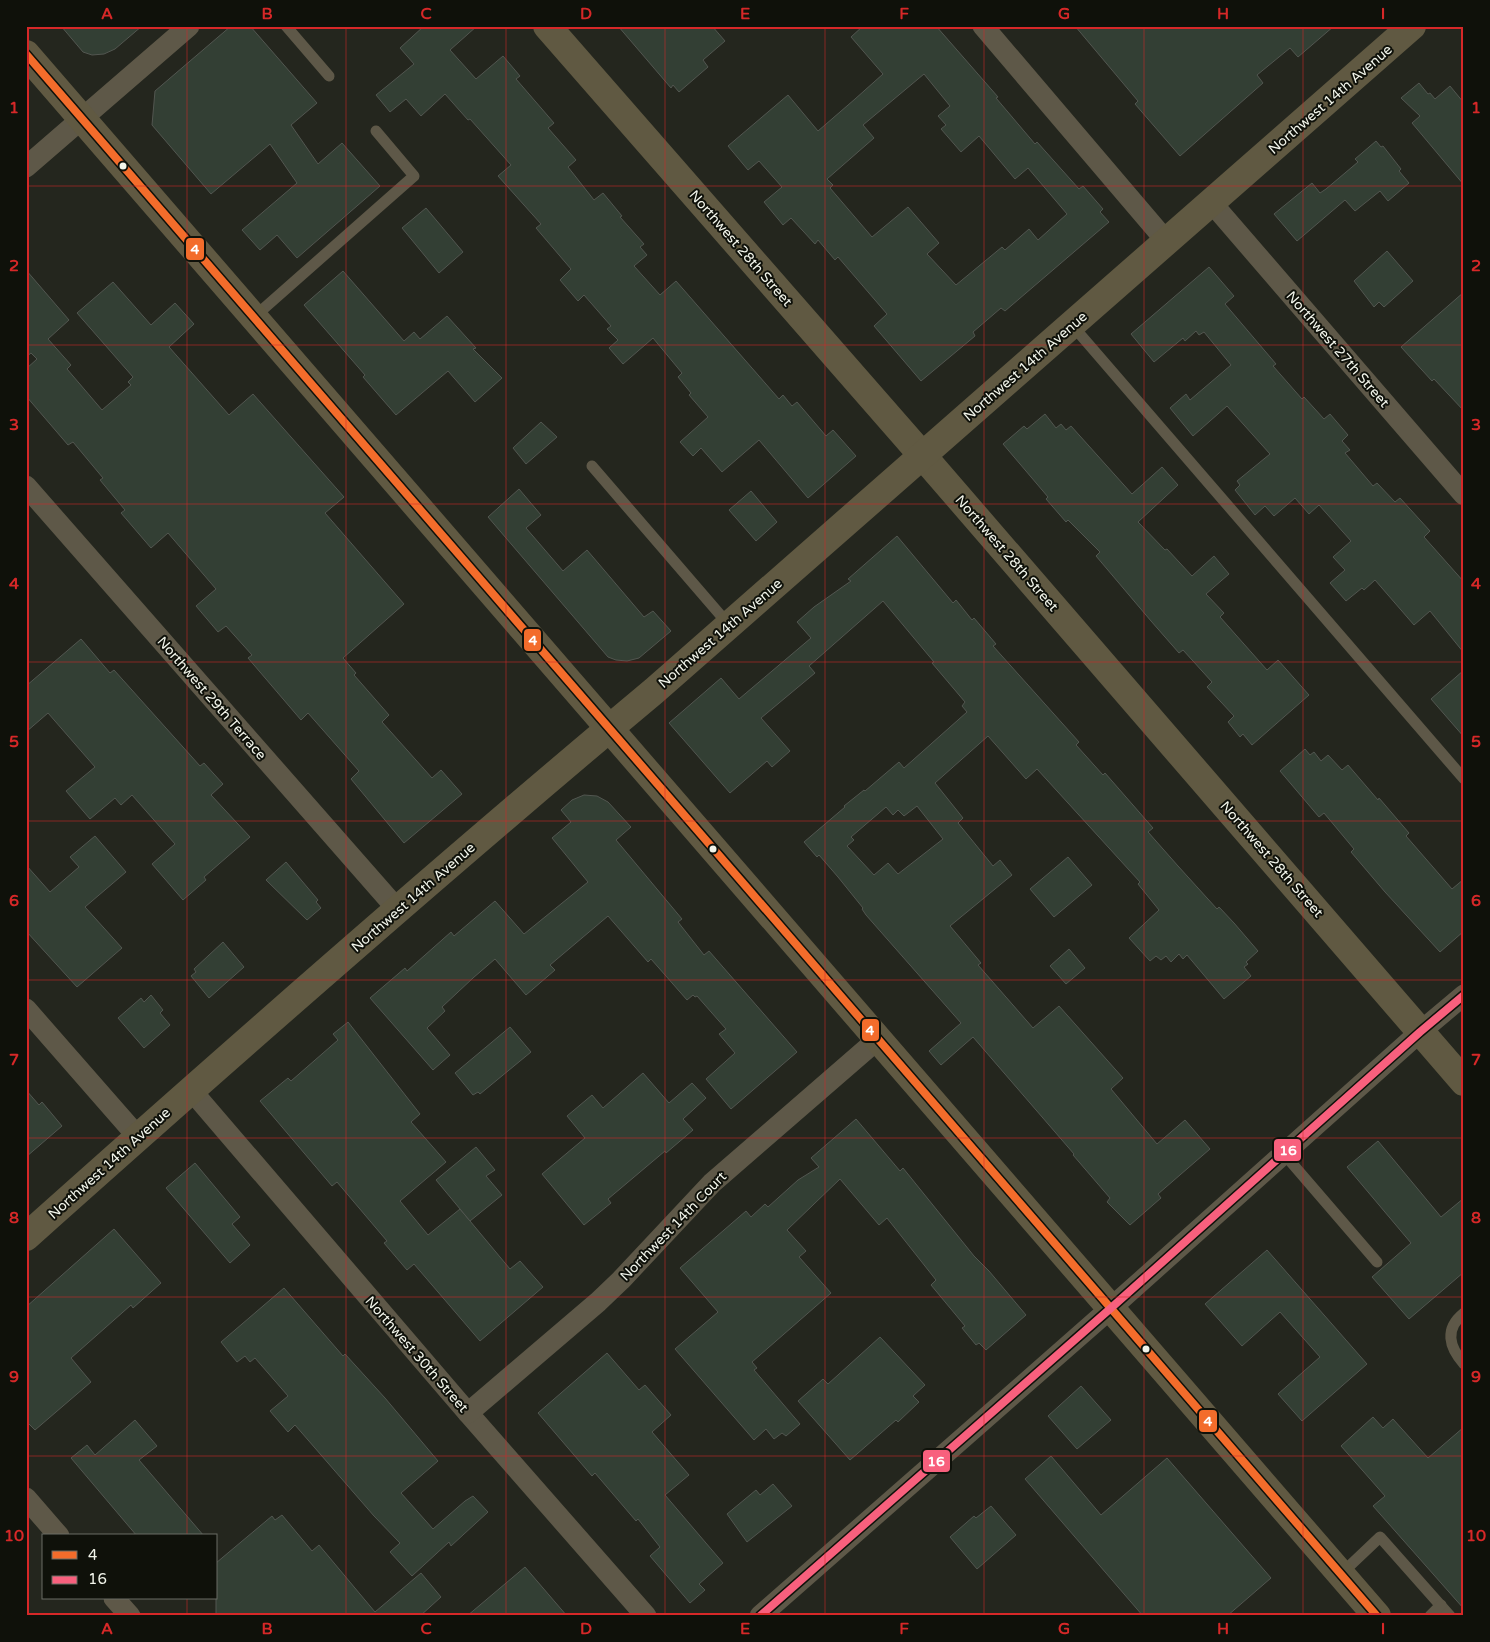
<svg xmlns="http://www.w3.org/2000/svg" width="1490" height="1642" viewBox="0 0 1490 1642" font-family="'Varela Round',sans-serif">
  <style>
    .building { fill: #333f34; stroke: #525650; fill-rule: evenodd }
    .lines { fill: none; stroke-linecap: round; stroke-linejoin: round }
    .lane { stroke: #5e5848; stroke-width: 11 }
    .street { stroke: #5e5848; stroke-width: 21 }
    .secondary { stroke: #605942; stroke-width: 28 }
    .bus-1-casing { stroke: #0f110a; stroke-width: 11 }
    .bus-2-casing { stroke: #0f110a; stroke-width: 11 }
    .bus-1 { stroke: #f36c2b; stroke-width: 8 }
    .bus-2 { stroke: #f8607d; stroke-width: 8 }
    .grid { fill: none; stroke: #d62828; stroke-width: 1; stroke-opacity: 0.55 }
    .bus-dot { fill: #f2f5eb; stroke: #0f110a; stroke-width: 2 }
    .labels { text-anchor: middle; stroke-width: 4; stroke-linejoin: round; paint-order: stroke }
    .street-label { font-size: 14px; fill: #f2f5eb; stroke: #0f110a }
    .line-badge { stroke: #0f110a; stroke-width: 2 }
    .badge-label { font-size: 14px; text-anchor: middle; font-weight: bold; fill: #fff }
    .neatline { fill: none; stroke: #d62828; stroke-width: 2 }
    .grid-label { font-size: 16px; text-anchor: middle; font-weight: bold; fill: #d62828 }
  </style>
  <rect width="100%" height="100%" fill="#24261e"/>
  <g class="building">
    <path d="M61,26h81l-27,23 -11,5 -12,1 -9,-3z"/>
    <path d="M231,26h19l67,77 -26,22 27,39 24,-21 38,43 -83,72 -20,-23 -17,15 -18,-20 55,-47 -27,-39 -59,50 -59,-69 3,-34z"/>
    <path d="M424,26h53l-27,24 26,29 27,-23 17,20 -4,3 38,44 -6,5 28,32 -8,7 26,33 9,-7 19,23 -2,1 24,27 -4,3 7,8 -13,11 26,29 16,-14 103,118 4,-4 9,11 5,-4 29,34 7,-6 23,26 -48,42 -49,-58 -37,32 -21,-24 -8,8 -13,-14 28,-25 -19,-22 2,-2 -13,-16 4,-4 -29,-35 -30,26 -14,-16 9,-8 -11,-11 4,-3 -27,-31 -6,6 -18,-21 11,-11 -35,-41 5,-4 -43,-48 13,-11 -41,-46 -2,1 -23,-26 -24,22 -15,-17 -16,13 -14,-17 38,-31 -14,-16z"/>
    <path d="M618,26h94l13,15 -22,19 5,7 -29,25 -6,-7 -2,3z"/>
    <path d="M863,26h73l62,71 -2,1 39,46 2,-2 42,47 4,-3 20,23 -3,3 9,10 -104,89 -4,-3 -28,24 2,4 -54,45 -47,-55 13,-12 -49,-57 -3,3 -17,-20 -3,4 -24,-26 -8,7 -19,-23 18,-15 -23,-26 -11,9 -20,-24 60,-51 30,36 37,-32 28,-25 -32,-37zM924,74l26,32 -12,10 8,9 -5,4 20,23 18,-16 36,43 13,-11 39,46 -29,26 -9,-11 -24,21 -3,-3 -46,38 -29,-31 12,-11 -31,-36 -36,30 -42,-49 3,-3 -6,-6 47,-41 -11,-13z"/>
    <path d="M1075,26h259l-36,31 -8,-9 -33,27 6,8 -83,73 -45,-52 3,-3z"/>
    <path d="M1419,83l9,11 2,-1 5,6 15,-13 14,17v82l-52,-62 8,-7 -19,-18z"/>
    <path d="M1376,141l5,6 2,-1 18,23 -2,2 10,12 -21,18 -8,-10 -25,20 -10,-11 -48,41 -23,-27 38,-31 8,10 6,-4 32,-27 -3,-3z"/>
    <path d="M426,208l37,44 -24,21 -37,-45z"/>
    <path d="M1387,251l26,30 -29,26 -5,-5 -5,5 -20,-26z"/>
    <path d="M1209,267l25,29 -9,8 51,60 -3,2 29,33 2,-2 20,22 6,-5 18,21 -6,6 8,9 -5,3 28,33 4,-3 18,19 5,-4 30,33 -6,6 40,45v71l-34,-42 -16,14 -39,-45 -11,10 -2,-2 -16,13 -16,-18 15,-13 -12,-13 18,-16 -32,-36 -10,9 -14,-16 -21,18 -9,-10 -10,9 -20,-25 5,-5 -3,-4 33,-27 -43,-48 -34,30 -23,-28 16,-14 4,6 41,-35 -27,-33 -5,3 -3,-4 -11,10 -2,-3 -29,24 -23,-28z"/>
    <path d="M26,270l43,50 -21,19 23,26 -4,4 35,41 29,-25 -3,-3 5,-5 -56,-64 36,-31 38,43 24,-22 19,21 -25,23 60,68 24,-21 91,103 -19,16 79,91 -61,54 13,15 -2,2 35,40 -7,7 50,56 9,-8 21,24 -58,49 -53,-64 8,-8 -51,-58 -7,7 -53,-62 4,-3 -26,-29 -8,6 -22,-26 20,-17 -48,-56 -17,15 -30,-35 4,-3 -25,-30 3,-2 -30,-36 -5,3 -42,-49v-27l11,-10 -6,-6 -5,4z"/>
    <path d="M343,271l61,70 10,-9 6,7 27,-23 29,32 -3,1 29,29 -27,24 -27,-31 -52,44 -33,-38 2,-2 -61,-70z"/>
    <path d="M1464,292v119l-30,-32 -2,2 -31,-34z"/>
    <path d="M1045,414l11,14 5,-4 5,6 5,-4 61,68 30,-27 16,18 -40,37 27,28 2,-1 25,27 22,-20 15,18 -23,20 18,19 -4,4 47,53 11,-10 31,35 -57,50 -9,-11 -3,3 -12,-15 6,-6 -27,-29 5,-5 -29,-32 -4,3 -28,-32 -55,-65 4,-4 -32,-32 -2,2 -20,-23 2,-2 -45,-53 21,-18 3,3z"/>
    <path d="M541,422l16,15 -31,27 -13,-16z"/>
    <path d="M519,489l22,26 -15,13 37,43 24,-21 57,67 9,-6 18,20 -32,27 -12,3 -11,-1 -8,-3 -120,-140z"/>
    <path d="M751,491l26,31 -21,19 -27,-31z"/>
    <path d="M897,536l56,67 3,-3 16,20 2,-2 22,26 -3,2 86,96 -3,3 27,30 2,-2 48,55 -5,4 30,34 39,43 2,-2 15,16 24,28 -12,11 2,2 -4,3 7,9 -27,23 -37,-44 -4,4 -4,-5 -8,8 -5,-6 -5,4 -5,-4 -6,5 -21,-23 30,-28 -21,-26 2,-2 -103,-113 -11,10 -38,-43 -53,47 28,35 -5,5 35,43 7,-6 12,15 -62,51 31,37 -3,2 55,63 26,-22 64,72 -12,11 46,55 28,-24 25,29 -52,45 3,4 -31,27 -23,-23 3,-4 -37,-43 1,-1 -101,-117 -32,28 -12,-14 32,-28 -95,-108 -4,-6 1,-1 -25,-31 -19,-22 -2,2 -13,-15 41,-35 -1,-1 20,-16 1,1 34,-29 5,6 63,-56 -5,-6 3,-4 -33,-39 2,-1 -51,-61 -74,65 6,7 -54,45 29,33 -18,16 -5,-6 -37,32 -61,-70 52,-45 18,21 72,-61 -14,-16 17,-15 37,-26 -3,-2zM917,806l26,33 -45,35 -10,-11 -14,12 -27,-29 7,-6 -3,-3 35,-30 7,8 5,-5 6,6z"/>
    <path d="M81,639l29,34 4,-3 86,96 4,-3 19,21 -12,11 39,42 -46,40 2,3 -23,20 -31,-36 23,-20 -43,-49 -11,10 -6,-7 -25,21 -24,-28 29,-24 -47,-54 -22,19v-46z"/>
    <path d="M1464,670v67l-33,-38z"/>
    <path d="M1305,749l5,6 4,-3 7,9 7,-6 14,15 6,-5 30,35 1,-2 30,35 -3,3 46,53 12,-10v52l-24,21 -55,-60 -34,-40 3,-3 -30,-36 -5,4 -39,-46z"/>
    <path d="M584,795l13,1 11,6 23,25 -15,13 66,79 -4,3 26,33 5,-4 88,101 -66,57 -25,-30 29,-26 -16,-19 7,-5 -29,-33 -2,1 -2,-2 -6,5 -36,-41 -3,3 -40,-46 -58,49 5,5 -29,25 -31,-36 -22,19 -31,29 3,4 -18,17 23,27 -17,15 -63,-72 35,-30 2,3 44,-39 3,4 41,-35 29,33 64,-52 -36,-44 19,-16 -10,-12 11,-10z"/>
    <path d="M95,836l31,36 -41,35 37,41 -45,39 -51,-56v-66l24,27 29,-25 -9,-10z"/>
    <path d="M1068,857l24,28 -38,32 -24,-28z"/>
    <path d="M286,862l32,38 -2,2 5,6 -14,12 -41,-40z"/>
    <path d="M223,942l21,25 -35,31 -18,-22 5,-4 -2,-3z"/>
    <path d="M1069,949l16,19 -19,16 -16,-18z"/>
    <path d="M151,995l12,15 -3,3 10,12 -26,23 -26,-30 23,-20 3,4z"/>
    <path d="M348,1022l72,92 -9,8 35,40 -46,39 28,34 32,-26 50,60 10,-8 23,26 -63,54 -66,-77 -7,6 -23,-27 3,-2 -50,-59 -5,4 -72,-85 28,-23 3,3 47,-41 -5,-6z"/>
    <path d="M510,1027l21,25 -51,42 -2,-2 -5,3 -18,-22z"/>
    <path d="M643,1073l26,30 23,-20 14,15 -23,21 10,11 -27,23 -1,-2 -57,48 3,4 -27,22 -42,-51 43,-36 -18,-22 25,-21 11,13z"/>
    <path d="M26,1090l13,15 3,-3 20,24 -36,31z"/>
    <path d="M856,1119l44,52 3,-3 71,88 15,15 37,44 -40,35 -7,-7 -3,2 -14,-17 3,-2 -34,-41 5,-5 -49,-62 -8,7 -39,-46 -53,51 19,21 -7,6 32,36 -79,69 5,6 -3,2 46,54 -14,12 -4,-3 -8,6 -8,-10 -12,11 -79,-91 43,-37 -38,-44 66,-57 5,6 14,-13 3,3 30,-27 21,-13 -8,-9z"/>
    <path d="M1378,1141l63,76 23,-19v74l-55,47 -37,-42 39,-34 -64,-76z"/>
    <path d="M476,1147l19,23 -9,6 16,19 -32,26 -34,-41z"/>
    <path d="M195,1163l45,54 -8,7 18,21 -20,18 -64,-75z"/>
    <path d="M114,1229l47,54 -28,25 -2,-3 -60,53 20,24 -56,48 -9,-9v-114z"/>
    <path d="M1267,1250l100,114 -65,57 -24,-27 42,-37 -40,-45 -38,34 -37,-42z"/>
    <path d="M284,1288l59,68 2,-2 40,44 53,63 -37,32 32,36 32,-28 8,-5 15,16 -37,34 -2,-4 -37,34 -22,-24 10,-9 -26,-27 -79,-91 -7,7 -18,-21 18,-15 -33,-38 -5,4 -5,-6 -8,6 -16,-20z"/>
    <path d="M880,1337l45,48 -12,11 6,6 -21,20 -2,-2 -46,40 -52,-59 25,-22 5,5z"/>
    <path d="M607,1353l32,37 6,-5 26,30 -19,17 37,43 -24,20 58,68 -24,21 6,6 -15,13 -40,-47 10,-9 -22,-28 -2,2 -41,-48 -3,3 -54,-63z"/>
    <path d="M1081,1386l30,34 -34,29 -29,-33z"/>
    <path d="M1373,1417l10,11 10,-9 35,39 36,-31v182l-91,-103 12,-10 -44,-50z"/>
    <path d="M135,1420l22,26 -18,14 65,76h-67l-66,-78 16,-13 8,10z"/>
    <path d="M1051,1456l50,59 66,-57 104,120 -44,38h-84l-118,-137z"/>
    <path d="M773,1484l19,22 -45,36 -20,-28 29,-24 4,5z"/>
    <path d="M991,1506l25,29 -39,34 -27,-32 24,-21 2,2z"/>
    <path d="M282,1515l30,36 7,-6 56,67 46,-39 20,24 -21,19h-204v-53l56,-47 3,4z"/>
    <path d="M525,1567l42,49h-100z"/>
  </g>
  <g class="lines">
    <g class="lane">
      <path d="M286,26l43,50"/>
      <path d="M254,317l160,-141 -38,-45"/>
      <path d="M1072,325l392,454"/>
      <path d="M592,466l137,159"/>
      <path d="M1284,1154l93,108"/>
      <path d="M1464,1313c-20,16 -15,34 0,51"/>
      <path d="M1341,1574l39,-37 70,79"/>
      <path d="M1430,1616l11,-11"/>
    </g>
    <g class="street">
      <path d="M983,26l184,216"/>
      <path d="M26,167l163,-141"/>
      <path d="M1211,202l253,293"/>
      <path d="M26,486l372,424"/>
      <path d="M26,1009l112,128"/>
      <path d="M191,1090l277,323 178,203"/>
      <path d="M468,1413l130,-111 23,-22 91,-97 166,-144"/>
      <path d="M26,1498l33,38"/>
      <path d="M114,1598l16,18"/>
      <path d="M760,1616l351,-308 309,-276 44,-37"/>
    </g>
    <g class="secondary">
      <path d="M547,26l375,429 542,627"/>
      <path d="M26,54l1351,1562"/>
      <path d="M26,1237c207,-185 415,-368 628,-546l758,-665"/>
    </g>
    <g class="bus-1-casing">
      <path id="bus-1" d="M26,54l1351,1562"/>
    </g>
    <g class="bus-2-casing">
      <path id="bus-2" d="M760,1616l351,-308 309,-276 44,-37"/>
    </g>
    <use href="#bus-1" class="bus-1"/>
    <use href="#bus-2" class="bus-2"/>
  </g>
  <path class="grid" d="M187,26v1510M346,26v1590M506,26v1590M665,26v1590M825,26v1590M984,26v1590M1144,26v1590M1303,26v1590M26,186h1438M26,345h1438M26,504h1438M26,662h1438M26,821h1438M26,980h1438M26,1138h1438M26,1297h1438M26,1456h1438M187,1598v18"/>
  <g class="bus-dot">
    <circle cx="123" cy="166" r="4.5"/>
    <circle cx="713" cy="849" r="4.5"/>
    <circle cx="1146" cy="1349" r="4.5"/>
  </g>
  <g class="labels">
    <g class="street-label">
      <text transform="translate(1330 99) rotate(-41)" y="5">Northwest 14th Avenue</text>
      <text transform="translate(741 248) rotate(49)" y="5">Northwest 28th Street</text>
      <text transform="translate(1338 349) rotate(49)" y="5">Northwest 27th Street</text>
      <text transform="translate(1025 366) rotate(-41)" y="5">Northwest 14th Avenue</text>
      <text transform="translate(1007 553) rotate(49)" y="5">Northwest 28th Street</text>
      <text transform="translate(720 633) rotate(-41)" y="5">Northwest 14th Avenue</text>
      <text transform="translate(212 698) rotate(49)" y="5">Northwest 29th Terrace</text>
      <text transform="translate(1272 859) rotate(49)" y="5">Northwest 28th Street</text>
      <text transform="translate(413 897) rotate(-41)" y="5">Northwest 14th Avenue</text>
      <text transform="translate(109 1163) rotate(-42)" y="5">Northwest 14th Avenue</text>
      <text transform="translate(673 1226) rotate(-46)" y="5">Northwest 14th Court</text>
      <text transform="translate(417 1354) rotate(49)" y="5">Northwest 30th Street</text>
    </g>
  </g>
  <g class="line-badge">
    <rect x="185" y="237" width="20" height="24" rx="5" fill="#f36c2b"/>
    <rect x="523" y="628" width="19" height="24" rx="5" fill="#f36c2b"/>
    <rect x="861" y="1018" width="19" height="24" rx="5" fill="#f36c2b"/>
    <rect x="1273" y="1138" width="29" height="24" rx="5" fill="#f8607d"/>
    <rect x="1198" y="1409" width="20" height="24" rx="5" fill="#f36c2b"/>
    <rect x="922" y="1449" width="29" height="24" rx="5" fill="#f8607d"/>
  </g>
  <g class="badge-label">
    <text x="195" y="254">4</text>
    <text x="533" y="645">4</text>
    <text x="870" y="1035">4</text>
    <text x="1288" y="1155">16</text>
    <text x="1208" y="1426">4</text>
    <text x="936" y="1466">16</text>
  </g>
  <rect width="1490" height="1642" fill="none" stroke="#0f110a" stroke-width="55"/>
  <rect x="42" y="1534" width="175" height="65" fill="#0f110a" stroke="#6a6c64"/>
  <rect x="52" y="1551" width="25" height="8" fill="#f36c2b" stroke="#6a6c64"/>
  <text x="88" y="1560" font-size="15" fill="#f2f5eb">4</text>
  <rect x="52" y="1576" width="25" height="8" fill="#f8607d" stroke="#6a6c64"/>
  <text x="88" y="1584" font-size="15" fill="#f2f5eb">16</text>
  <rect x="28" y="28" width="1434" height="1586" class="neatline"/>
  <g class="grid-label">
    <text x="107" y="19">A</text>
    <text x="267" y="19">B</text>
    <text x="426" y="19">C</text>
    <text x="586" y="19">D</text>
    <text x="745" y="19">E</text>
    <text x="904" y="19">F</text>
    <text x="1064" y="19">G</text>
    <text x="1223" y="19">H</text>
    <text x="1383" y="19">I</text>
    <text x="14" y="113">1</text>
    <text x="1476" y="113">1</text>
    <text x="14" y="271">2</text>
    <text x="1476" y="271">2</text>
    <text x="14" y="430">3</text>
    <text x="1476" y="430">3</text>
    <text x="14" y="589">4</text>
    <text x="1476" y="589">4</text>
    <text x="14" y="747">5</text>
    <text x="1476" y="747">5</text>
    <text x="14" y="906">6</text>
    <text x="1476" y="906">6</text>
    <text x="14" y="1065">7</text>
    <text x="1476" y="1065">7</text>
    <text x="14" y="1223">8</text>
    <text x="1476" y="1223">8</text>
    <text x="14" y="1382">9</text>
    <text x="1476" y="1382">9</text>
    <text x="14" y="1541">10</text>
    <text x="1476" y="1541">10</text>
    <text x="107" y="1634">A</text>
    <text x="267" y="1634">B</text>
    <text x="426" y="1634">C</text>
    <text x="586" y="1634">D</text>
    <text x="745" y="1634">E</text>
    <text x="904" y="1634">F</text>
    <text x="1064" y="1634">G</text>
    <text x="1223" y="1634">H</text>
    <text x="1383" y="1634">I</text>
  </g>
</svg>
